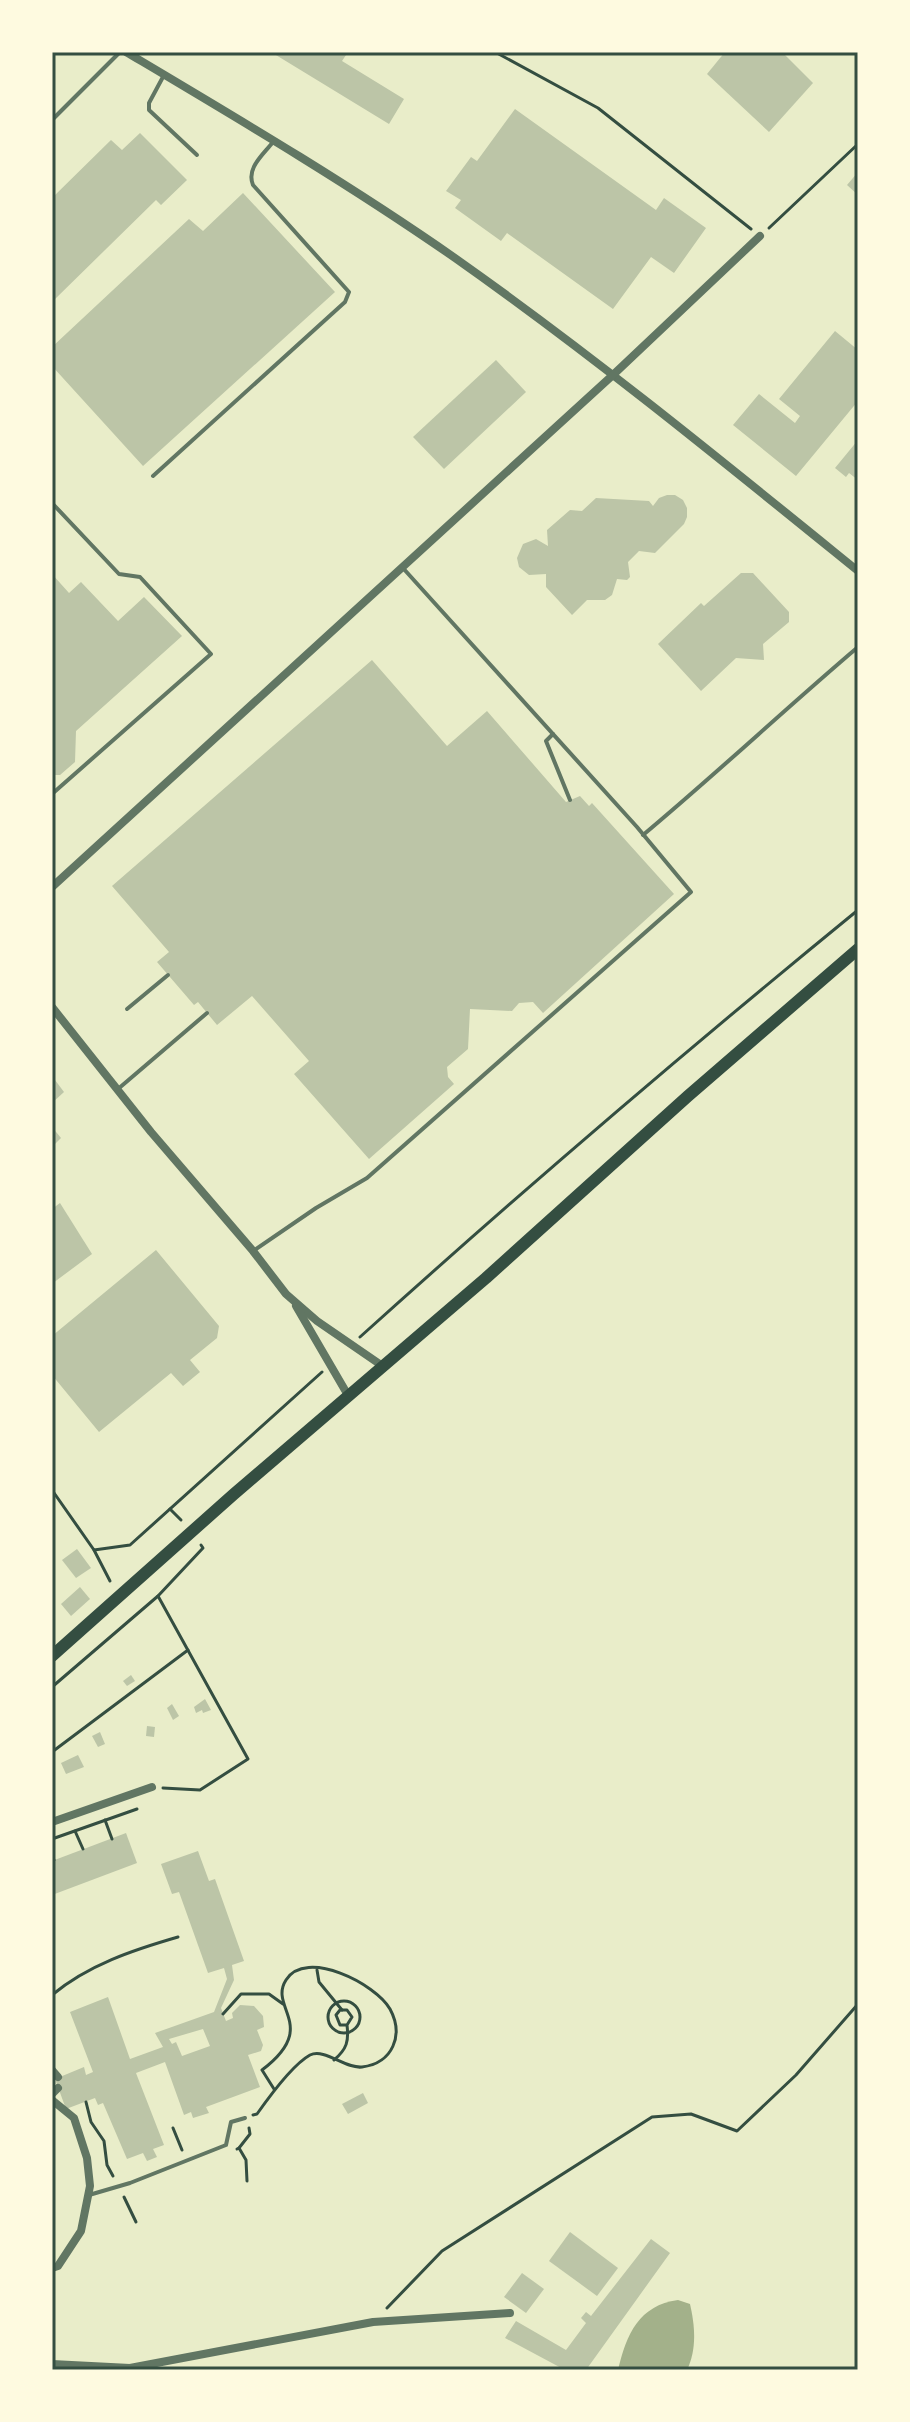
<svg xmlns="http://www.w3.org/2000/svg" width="910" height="2422" viewBox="0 0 910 2422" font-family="'DM Sans',sans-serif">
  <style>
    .water { fill: #a3b18a }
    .building { fill: #bcc5a7; fill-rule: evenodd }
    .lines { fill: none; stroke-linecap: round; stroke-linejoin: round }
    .path { stroke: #344e41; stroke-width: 3 }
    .service { stroke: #617663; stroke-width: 4 }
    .minor { stroke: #617663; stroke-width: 8 }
    .primary { stroke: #344e41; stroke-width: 12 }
    .neatline { fill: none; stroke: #344e41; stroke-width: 3 }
  </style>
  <rect width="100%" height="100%" fill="#e9edc9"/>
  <path class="water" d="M678,2300l12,4c5,22 7,45 -3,66h-69c8,-35 21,-65 60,-70z"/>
  <g class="building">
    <path d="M271,52h77l-6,9 62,38 -15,25z"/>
    <path d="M725,52h57l31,31 -44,49 -62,-58z"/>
    <path d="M515,109l141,101 8,-12 42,30 -32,45 -23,-16 -38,52 -106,-76 -6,8 -46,-33 6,-8 -15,-9 25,-34 6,4z"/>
    <path d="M140,133l47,47 -26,25 -5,-5 -104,102v-104l59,-58 11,10z"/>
    <path d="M858,172v23l-11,-10z"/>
    <path d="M243,193l92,99 -192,174 -91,-100v-19l137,-128 14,12z"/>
    <path d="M835,331l23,19v51l-62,75 -63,-51 26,-31 36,29 5,-7 -21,-17z"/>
    <path d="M496,360l30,32 -82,77 -31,-32z"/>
    <path d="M858,440v40l-9,-7 -3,4 -11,-9z"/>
    <path d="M667,495h8l8,5 4,8v9l-3,7 -29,29 -16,-2 -11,11 2,15 -3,3 -10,-1 -5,16 -7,5h-18l-15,15 -26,-28v-13l-17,1 -10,-8 -2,-9 6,-14 13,-5 12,7 -1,-16 23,-20 12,1 14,-13 53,3 4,5 6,-8z"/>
    <path d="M741,573h12l36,39v10l-26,22 1,16 -28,-2 -35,33 -43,-47 43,-41 3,3z"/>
    <path d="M52,574l17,19 12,-11 37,39 26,-24 38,39 -106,95 -1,31 -15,13h-8z"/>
    <path d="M372,660l75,86 40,-35 79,91 14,-6 9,10 3,-3 82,91 -131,119 -10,-11 -14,1 -7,8 -42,-2 -2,40 -21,18 1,10 6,7 -85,75 -75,-85 15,-13 -57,-65 -35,29 -19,-23 -4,3 -37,-43 12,-10 -57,-66z"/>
    <path d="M52,1076l12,16 -12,11z"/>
    <path d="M52,1127l9,11 -9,9z"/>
    <path d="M60,1203l32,51 -39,29 -1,-74z"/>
    <path d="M156,1250l63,76 -2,12 -27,22 10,12 -17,14 -12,-13 -72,59 -47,-57v-39z"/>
    <path d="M77,1549l14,19 -15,10 -14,-18z"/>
    <path d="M80,1587l10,12 -19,17 -10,-12z"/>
    <path d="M131,1675l4,6 -8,5 -4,-5z"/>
    <path d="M205,1699l6,11 -8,3 -1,-3 -6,3 -2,-6z"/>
    <path d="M172,1704l7,12 -6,4 -6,-12z"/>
    <path d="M147,1726l8,1 -1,10 -8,-1z"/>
    <path d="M100,1732l5,12 -7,3 -6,-11z"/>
    <path d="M78,1755l6,12 -18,7 -5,-11z"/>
    <path d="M126,1833l11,30 -85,32v-34z"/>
    <path d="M198,1851l11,30 6,-2 29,82 -12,4 2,15 -13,28 5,13 7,-3 -1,-5 8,-8 14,1 9,10 1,11 -7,3 6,15 -2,6 -13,4 12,32 -54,20 3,6 -16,5 -2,-6 -7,3 -19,-53 -29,11 28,72 -11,4 4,8 -10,4 -4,-8 -16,6 -24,-56 -5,2 -3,-7 -29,11 -11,-30 29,-12 2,8 7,-3 -23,-60 38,-15 22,62 33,-12 -8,-14 59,-21 13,-33 -3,-11 -16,5 -29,-81 -7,2 -11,-30zM203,2029l7,17 -28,10 -6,-14 -4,2 -3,-5z"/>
    <path d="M363,2093l5,10 -20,11 -6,-10z"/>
    <path d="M570,2232l48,36 -21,28 -48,-35z"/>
    <path d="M651,2239l19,14 -84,117h-21l-60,-32 11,-17 50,29 20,-27 -5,-5 5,-6 5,4z"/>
    <path d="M522,2273l22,16 -18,24 -22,-16z"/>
  </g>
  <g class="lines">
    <g class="path">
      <path d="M495,52l103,56 153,121"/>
      <path d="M769,228l89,-84"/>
      <path d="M360,1337c163,-147 329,-289 498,-427"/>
      <path d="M52,1490l42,60 36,-5 192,-173"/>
      <path d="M170,1509l11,11"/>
      <path d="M94,1550l16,31"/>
      <path d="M158,1596l90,163 -48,31 -37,-2"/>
      <path d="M52,1687l106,-91 45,-48 -2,-3"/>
      <path d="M52,1752l136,-102"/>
      <path d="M105,1820l7,19"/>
      <path d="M75,1831l8,18"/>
      <path d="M52,1839l85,-30"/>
      <path d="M52,1856l2,4"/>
      <path d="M317,1970l2,12 23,28"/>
      <path d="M52,1995c36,-30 81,-45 126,-58"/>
      <circle cx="344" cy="2017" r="16"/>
      <path d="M223,2014l18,-20h28l14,10"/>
      <path d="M334,2060c13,-11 15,-19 13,-35l5,-8 -5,-7h-7l-4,5 4,10h7"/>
      <path d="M86,2102l5,20 13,19 3,24 6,11"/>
      <path d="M253,2115l4,-1c12,-17 35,-49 53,-59 15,-7 35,14 52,12 31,-4 42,-32 28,-58 -14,-25 -84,-61 -104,-29 -18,28 34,46 -24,90l12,19"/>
      <path d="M173,2128l9,22"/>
      <path d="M239,2148l11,-14 -1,-6"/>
      <path d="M237,2149l2,-1 7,12 1,21"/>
      <path d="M124,2197l12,25"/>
      <path d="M387,2308l55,-57 210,-134 39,-3 46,17 59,-56 62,-71"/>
    </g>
    <g class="service">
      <path d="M164,75l-15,28v7l48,45"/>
      <path d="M52,120l68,-68"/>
      <path d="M153,476l192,-174 4,-10 -96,-107c-7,-17 10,-30 20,-43"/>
      <path d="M52,503l67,71 21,3 71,77 -159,140"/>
      <path d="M553,734l-7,7 24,59"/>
      <path d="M643,835c73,-61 142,-126 215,-188"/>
      <path d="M127,1009l41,-34"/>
      <path d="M118,1089l89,-76"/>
      <path d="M253,1251l63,-43 51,-30 324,-286 -54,-65 -235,-260"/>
      <path d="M89,2195l41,-12 96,-38 5,-23 14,-4"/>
    </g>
    <g class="minor">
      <path d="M126,52c111,66 223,132 329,206 139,98 271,206 403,313"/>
      <path d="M52,887l562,-513 146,-138"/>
      <path d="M52,1007l99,125 102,119 33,43 31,27 67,46"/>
      <path d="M296,1306l53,91"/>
      <path d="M52,1822l100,-35"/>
      <path d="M52,2070l6,7"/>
      <path d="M52,2094l6,-6"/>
      <path d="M52,2100l22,18 13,40 3,28 -9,45 -23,35 -6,2"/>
      <path d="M52,2364l78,4 243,-46 137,-9"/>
    </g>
    <path class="primary" d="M52,1656l182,-162 252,-216 202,-182 170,-147"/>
  </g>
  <rect width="910" height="2422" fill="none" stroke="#fefae0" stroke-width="108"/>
  <rect x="54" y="54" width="802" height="2314" class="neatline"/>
</svg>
